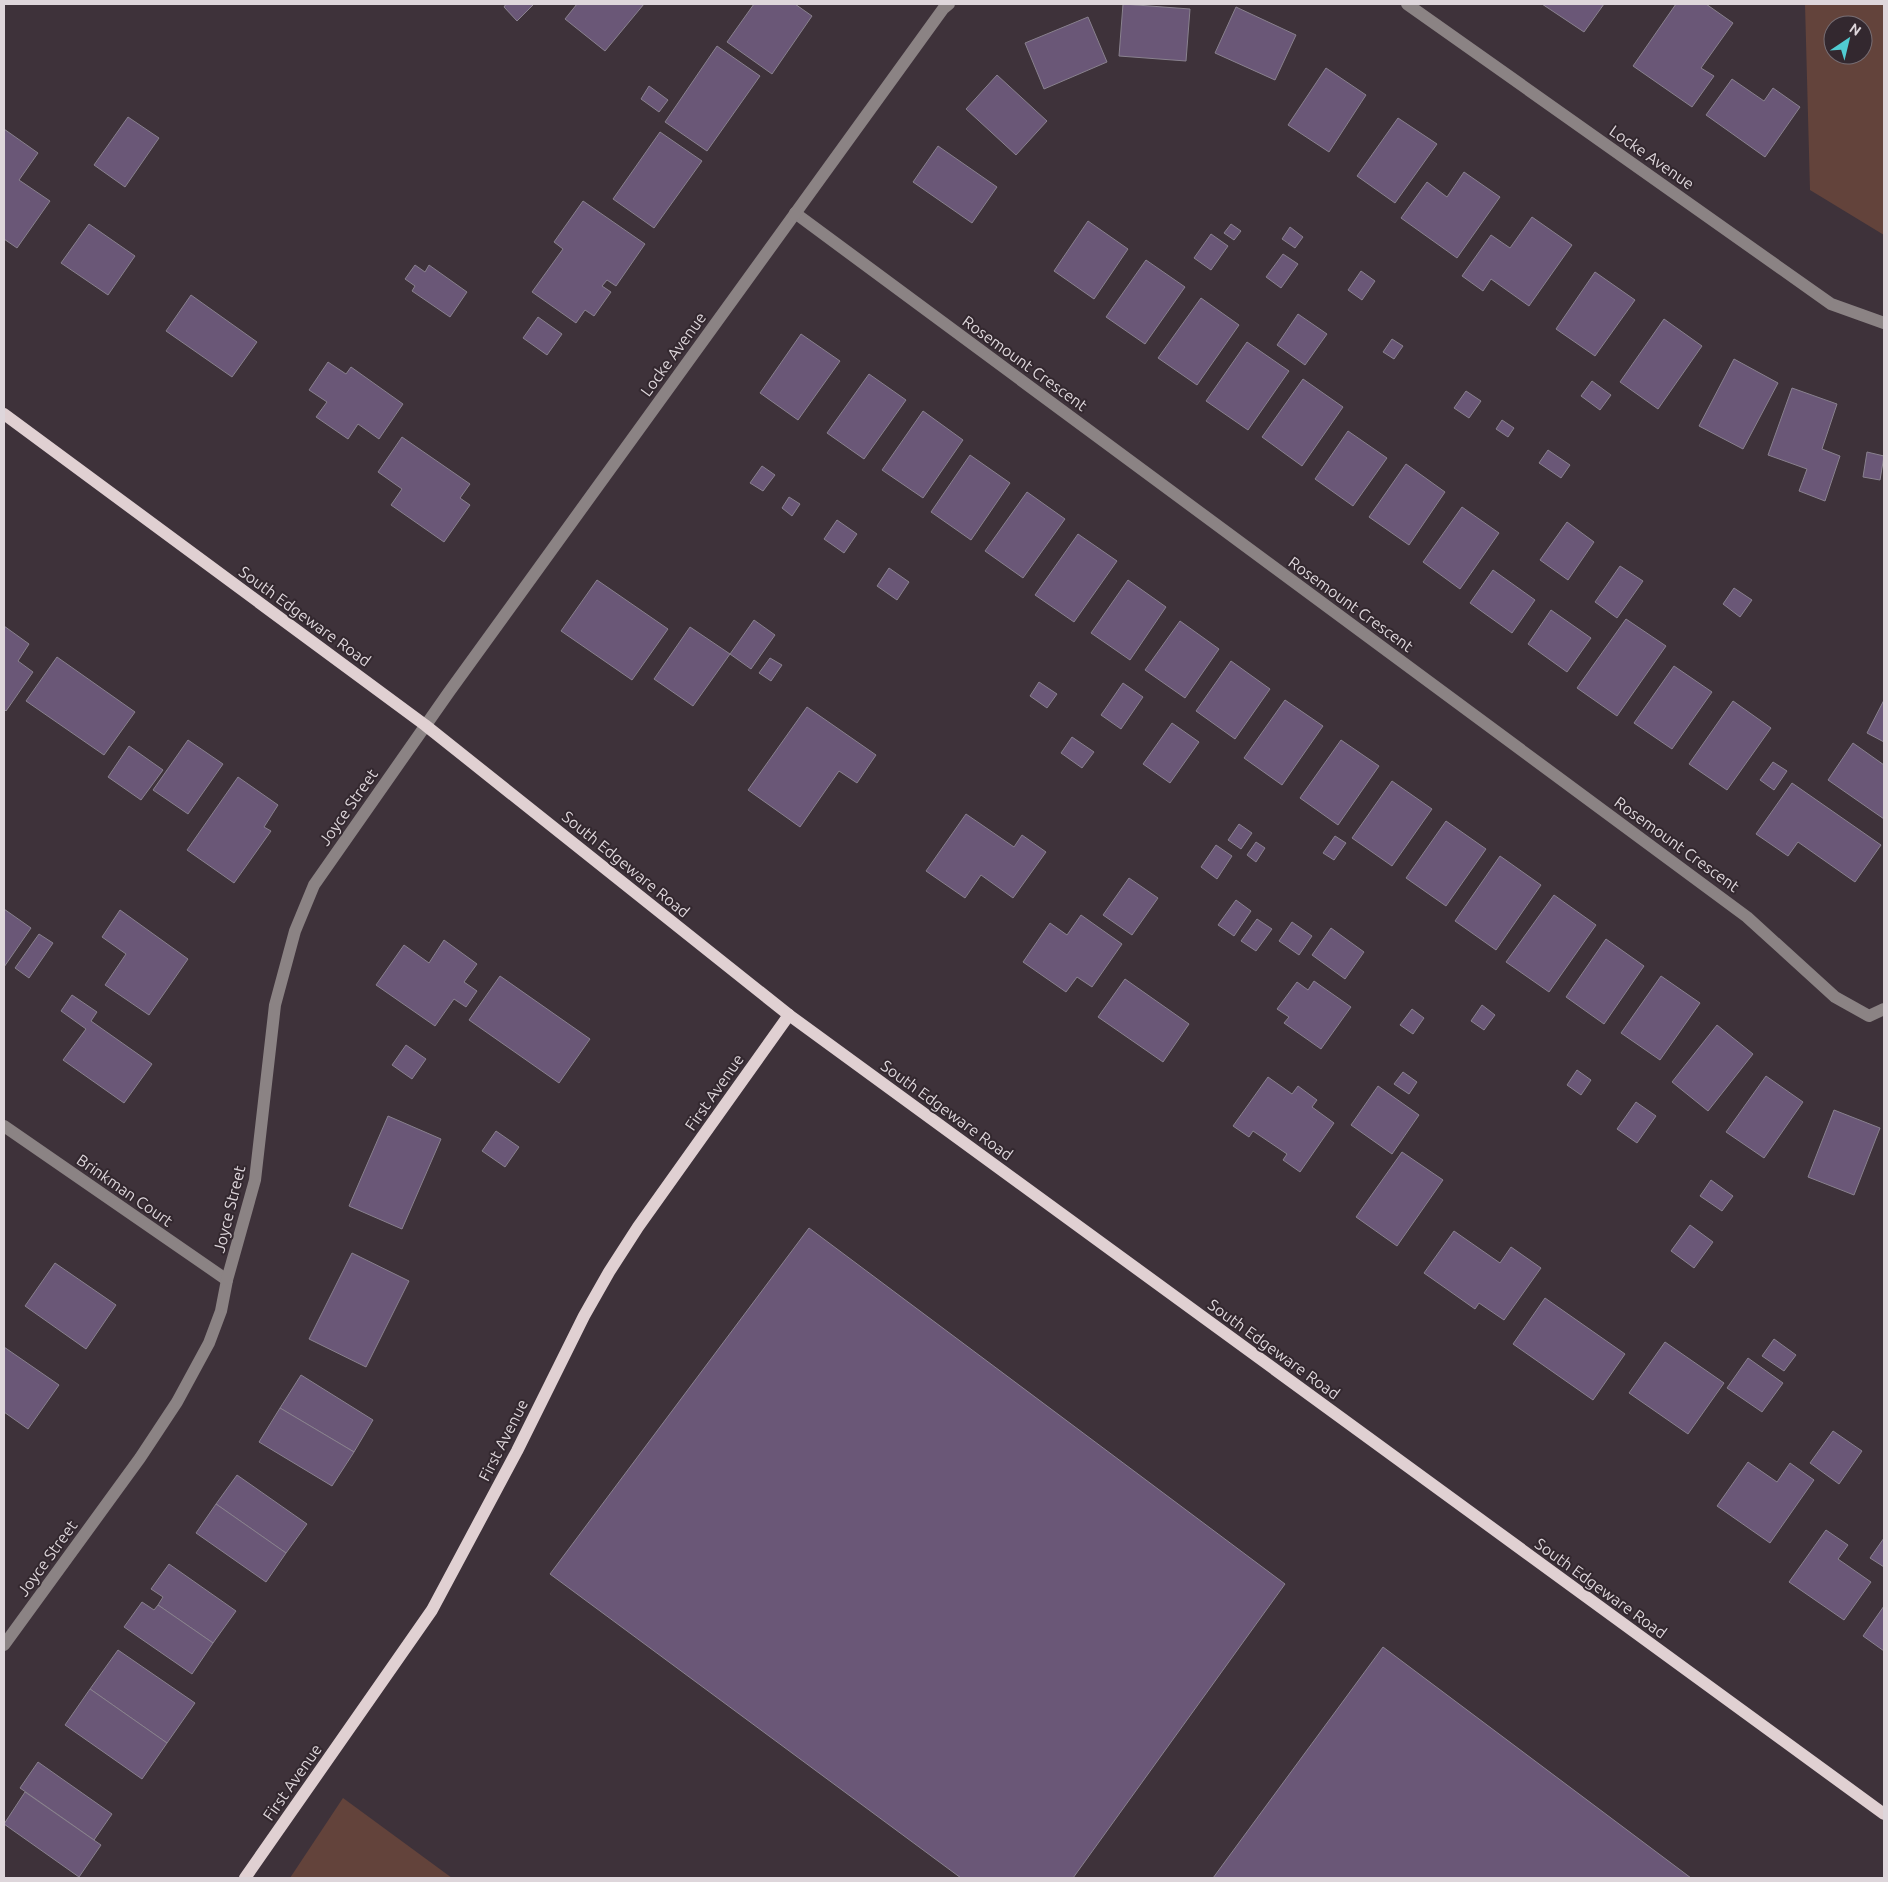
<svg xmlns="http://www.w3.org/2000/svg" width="1888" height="1882" viewBox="0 0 1888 1882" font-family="Ubuntu,sans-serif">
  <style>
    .green { fill: #63433b; fill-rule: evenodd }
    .building { fill: #6a5777; stroke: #89818e }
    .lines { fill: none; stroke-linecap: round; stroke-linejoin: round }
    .minor { stroke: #8b8384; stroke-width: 12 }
    .major { stroke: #e0d0d2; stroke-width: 12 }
    .labels { text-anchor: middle; stroke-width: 4; stroke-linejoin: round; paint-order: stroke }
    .street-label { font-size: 16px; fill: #ded6db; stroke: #33282f }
  </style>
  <rect width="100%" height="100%" fill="#3e323a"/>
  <g class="green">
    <path d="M1805,4h79v231l-74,-45zM1833,25h30v30h-30z"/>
    <path d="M343,1798l109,80h-162z"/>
  </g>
  <g class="building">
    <path d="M506,4h28l-17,17 -13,-14z"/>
    <path d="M577,4h67l-39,47 -40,-32z"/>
    <path d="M754,4h41l17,12 -40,58 -45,-32z"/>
    <path d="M1123,4l67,5 -4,52 -67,-5z"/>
    <path d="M1542,4h62l-20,28z"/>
    <path d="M1676,4h30l27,19 -32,45 13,8 -22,31 -59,-41z"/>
    <path d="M1236,7l60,28 -21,45 -60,-27z"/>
    <path d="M1088,17l19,45 -63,27 -19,-46z"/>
    <path d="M717,46l43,30 -53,75 -42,-29z"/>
    <path d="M1326,68l40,27 -37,57 -41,-27z"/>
    <path d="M997,75l50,46 -31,34 -50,-46z"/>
    <path d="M1732,79l32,22 9,-13 27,19 -35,50 -59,-42z"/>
    <path d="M649,86l19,14 -9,12 -18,-13z"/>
    <path d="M128,117l31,21 -34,49 -31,-22z"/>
    <path d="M1398,118l39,26 -42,59 -38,-27z"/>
    <path d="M4,129l34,24 -19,27 31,21 -33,47 -13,-9z"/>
    <path d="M660,132l42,29 -48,67 -41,-29z"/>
    <path d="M938,146l59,41 -25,36 -59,-41z"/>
    <path d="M1464,172l36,25 -43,61 -56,-40 26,-36 20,15z"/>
    <path d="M583,201l62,43 -29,42 -9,-6 -5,6 9,6 -17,24 -9,-6 -9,13 -44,-31 31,-43 -9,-7z"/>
    <path d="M1532,217l40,28 -43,61 -38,-27 -8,12 -21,-15 29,-41 19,13z"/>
    <path d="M1088,221l40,28 -34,50 -40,-28z"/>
    <path d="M89,224l46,32 -27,39 -47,-32z"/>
    <path d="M1231,224l10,7 -7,9 -10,-7z"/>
    <path d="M1290,227l13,10 -8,11 -13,-9z"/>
    <path d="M1211,234l17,12 -17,24 -17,-12z"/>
    <path d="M1283,254l15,10 -17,24 -15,-11z"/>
    <path d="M1146,260l39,27 -40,57 -39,-27z"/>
    <path d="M415,265l10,7 4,-7 38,27 -17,25 -38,-26 3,-5 -10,-7z"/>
    <path d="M1361,271l14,10 -13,19 -14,-10z"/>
    <path d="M1595,272l40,28 -40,56 -39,-27z"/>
    <path d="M191,295l66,47 -25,35 -66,-46z"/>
    <path d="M1201,298l38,27 -42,60 -39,-27z"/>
    <path d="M1298,314l29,20 -22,31 -28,-20z"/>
    <path d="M538,317l24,17 -15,21 -24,-17z"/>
    <path d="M1664,319l38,27 -44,63 -38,-27z"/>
    <path d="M801,334l39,27 -42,59 -38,-27z"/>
    <path d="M1392,339l11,7 -9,13 -11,-7z"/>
    <path d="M1247,342l42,29 -41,59 -42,-29z"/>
    <path d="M1734,359l44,24 -35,66 -44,-23z"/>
    <path d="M328,362l18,12 5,-7 52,37 -24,35 -21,-15 -10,15 -32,-22 11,-15 -18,-12z"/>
    <path d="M869,374l37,26 -42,59 -37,-26z"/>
    <path d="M1303,379l40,28 -41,59 -40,-29z"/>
    <path d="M1592,381l19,14 -11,15 -19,-14z"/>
    <path d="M1792,388l45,16 -15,45 18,7 -15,45 -26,-10 8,-22 -39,-14z"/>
    <path d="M1466,391l15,10 -12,17 -15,-10z"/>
    <path d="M923,411l40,29 -40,58 -41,-28z"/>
    <path d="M1502,420l12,8 -6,9 -12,-8z"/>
    <path d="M1348,431l39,27 -34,48 -38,-27z"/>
    <path d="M402,437l68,47 -10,14 10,7 -26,37 -53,-37 11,-16 -24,-17z"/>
    <path d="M1548,450l22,15 -9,13 -22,-15z"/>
    <path d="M1867,452l17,4 -4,24 -17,-3z"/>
    <path d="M970,455l40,28 -39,57 -40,-28z"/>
    <path d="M1406,464l39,28 -36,53 -40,-28z"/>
    <path d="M762,466l13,9 -12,16 -13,-8z"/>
    <path d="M1027,492l38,27 -42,59 -38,-27z"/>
    <path d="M789,497l11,7 -8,12 -10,-8z"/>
    <path d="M1462,507l37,26 -39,56 -37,-27z"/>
    <path d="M837,520l20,14 -13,19 -20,-14z"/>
    <path d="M1567,522l27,20 -26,38 -28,-20z"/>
    <path d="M1078,534l39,27 -43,61 -39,-27z"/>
    <path d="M1620,566l23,15 -26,37 -22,-16z"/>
    <path d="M889,568l20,14 -12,18 -20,-14z"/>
    <path d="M1493,570l42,30 -23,33 -42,-30z"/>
    <path d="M597,580l71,49 -36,51 -71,-49z"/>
    <path d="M1128,580l38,27 -36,53 -39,-27z"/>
    <path d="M1734,588l18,12 -12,17 -17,-13z"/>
    <path d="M1551,610l40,28 -24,34 -39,-28z"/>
    <path d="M1626,619l40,27 -49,70 -40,-28z"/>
    <path d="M754,620l21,15 -24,34 -21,-15z"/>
    <path d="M1180,621l39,28 -34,49 -40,-28z"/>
    <path d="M4,626l25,18 -11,17 15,11 -27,39 -2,-2z"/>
    <path d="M690,627l40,27 -37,52 -39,-27z"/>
    <path d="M57,657l78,55 -31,43 -78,-54z"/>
    <path d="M770,658l12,7 -11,16 -12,-8z"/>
    <path d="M1231,661l39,28 -35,50 -39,-28z"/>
    <path d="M1674,666l38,26 -40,57 -38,-26z"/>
    <path d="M1039,682l18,12 -10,14 -17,-12z"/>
    <path d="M1123,683l20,14 -22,32 -20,-14z"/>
    <path d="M1285,700l38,26 -41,59 -38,-27z"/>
    <path d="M1884,700v42l-17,-9z"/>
    <path d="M1733,701l38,27 -44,62 -38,-26z"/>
    <path d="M807,707l69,48 -19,28 -18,-12 -39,56 -52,-37z"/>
    <path d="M1172,723l27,19 -29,41 -27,-19z"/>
    <path d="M1072,737l22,15 -12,16 -21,-15z"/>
    <path d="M188,740l35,24 -35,50 -35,-24z"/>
    <path d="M1341,740l38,26 -41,59 -38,-27z"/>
    <path d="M1853,743l31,22v54l-56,-39z"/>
    <path d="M129,746l34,24 -22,30 -33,-23z"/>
    <path d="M1773,762l14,9 -13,19 -14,-10z"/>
    <path d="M238,777l40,28 -14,22 7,4 -37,52 -47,-33z"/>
    <path d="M1392,781l40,28 -40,57 -40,-28z"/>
    <path d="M1792,783l89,62 -26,37 -57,-40 -10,14 -32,-22z"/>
    <path d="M966,814l48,33 8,-12 24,17 -33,46 -32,-23 -16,23 -39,-27z"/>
    <path d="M1446,821l40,28 -40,57 -40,-28z"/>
    <path d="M1239,824l13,9 -11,16 -13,-9z"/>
    <path d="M1335,836l11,7 -12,17 -11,-7z"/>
    <path d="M1256,842l9,6 -9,14 -9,-7z"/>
    <path d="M1216,845l16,11 -15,23 -16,-12z"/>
    <path d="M1500,856l41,29 -45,65 -41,-29z"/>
    <path d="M1129,878l29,20 -26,37 -29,-20z"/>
    <path d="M1554,895l42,30 -47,67 -43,-30z"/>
    <path d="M1236,900l15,11 -17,25 -16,-11z"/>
    <path d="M4,909l27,19 -27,39z"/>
    <path d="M120,910l68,49 -39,56 -44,-30 21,-31 -24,-17z"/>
    <path d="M1081,915l41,29 -30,43 -15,-10 -11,15 -43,-30 27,-39 17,12z"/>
    <path d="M1257,919l15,10 -16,22 -15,-10z"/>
    <path d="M1292,922l20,14 -13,19 -20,-14z"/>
    <path d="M1331,928l33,24 -19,27 -33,-24z"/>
    <path d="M39,934l14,9 -24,35 -14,-10z"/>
    <path d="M1606,939l38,27 -40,58 -38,-27z"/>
    <path d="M444,940l33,24 -13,18 13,9 -11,16 -12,-8 -19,27 -59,-41 28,-40 25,18z"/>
    <path d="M500,976l90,63 -31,44 -90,-63z"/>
    <path d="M1661,976l39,27 -40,57 -39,-27z"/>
    <path d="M1125,979l64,45 -26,38 -65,-45z"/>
    <path d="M1314,981l37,26 -30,42 -37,-26 5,-6 -12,-8 20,-27 11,8z"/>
    <path d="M72,995l25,17 -6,9 61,43 -28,39 -61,-43 23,-31 -25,-18z"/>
    <path d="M1482,1005l13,10 -11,15 -13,-9z"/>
    <path d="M1412,1009l12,9 -11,16 -13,-9z"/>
    <path d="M1717,1025l36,29 -45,57 -36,-29z"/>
    <path d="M406,1045l20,14 -14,20 -20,-14z"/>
    <path d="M1577,1070l14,10 -10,15 -14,-10z"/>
    <path d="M1403,1072l14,10 -8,12 -15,-10z"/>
    <path d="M1766,1076l37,26 -39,56 -38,-26z"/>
    <path d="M1268,1077l24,17 6,-8 19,14 -5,7 22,16 -34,49 -17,-12 4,-6 -34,-23 -4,6 -16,-11z"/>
    <path d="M1378,1086l41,29 -27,39 -41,-29z"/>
    <path d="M1636,1102l20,14 -19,27 -20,-14z"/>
    <path d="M1834,1110l46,18 -26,67 -46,-18z"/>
    <path d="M388,1116l53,23 -39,90 -53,-23z"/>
    <path d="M496,1131l23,16 -14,20 -23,-16z"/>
    <path d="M1402,1152l41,28 -46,66 -41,-29z"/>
    <path d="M1711,1180l22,16 -11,15 -22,-15z"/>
    <path d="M1690,1225l23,17 -19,26 -23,-17z"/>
    <path d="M809,1228l476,356 -212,294h-112l-411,-304z"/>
    <path d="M1454,1231l46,32 11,-16 30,21 -37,52 -25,-17 -4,6 -51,-36z"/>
    <path d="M352,1253l57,28 -43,86 -57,-28z"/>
    <path d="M55,1263l61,42 -30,44 -61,-43z"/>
    <path d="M1545,1298l80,56 -32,46 -80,-56z"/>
    <path d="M1774,1339l22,16 -12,16 -22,-15z"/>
    <path d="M1665,1342l59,41 -36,51 -59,-41z"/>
    <path d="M4,1347l55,38 -31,44 -24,-17z"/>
    <path d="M1748,1358l35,25 -21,29 -35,-24z"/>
    <path d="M301,1375l72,45 -19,32 -74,-44z"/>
    <path d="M280,1408l74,44 -22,34 -73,-44z"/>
    <path d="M1833,1431l29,20 -23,33 -29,-21z"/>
    <path d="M1748,1462l29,20 13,-19 24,17 -44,63 -53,-37z"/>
    <path d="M237,1475l70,49 -21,29 -70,-49z"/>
    <path d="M216,1504l70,49 -20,29 -70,-49z"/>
    <path d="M1826,1530l22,15 -10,14 33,23 -27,38 -55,-38z"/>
    <path d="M1884,1538v29l-14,-9z"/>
    <path d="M169,1564l67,47 -23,32 -55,-38 5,-8 -12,-8z"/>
    <path d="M142,1602l12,8 4,-5 55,38 -21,31 -68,-47z"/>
    <path d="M1884,1606v45l-21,-15z"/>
    <path d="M1383,1647l308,231h-478z"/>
    <path d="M118,1650l77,53 -28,40 -77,-54z"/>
    <path d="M90,1689l77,54 -25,36 -77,-54z"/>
    <path d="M38,1762l74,52 -18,26 -74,-52z"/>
    <path d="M25,1792l76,53 -22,32 -75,-53z"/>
  </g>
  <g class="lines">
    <g class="minor">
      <path d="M1407,4l424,300 53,19"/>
      <path d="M795,213l952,704 88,80 34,19 15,-7"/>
      <path d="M4,1126l223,154"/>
      <path d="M4,1645l136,-187 37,-56 32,-59 12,-32 6,-31 28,-100 20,-175 20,-74 19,-46 135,-193 494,-683 6,-5"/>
    </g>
    <g class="major">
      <path d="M4,414l421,311 364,290 1095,799"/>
      <path d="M245,1878l187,-268 85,-159 67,-135 25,-44 29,-45 151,-212"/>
    </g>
  </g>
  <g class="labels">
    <g class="street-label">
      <text transform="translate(1652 157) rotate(35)" y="6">Locke Avenue</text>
      <text transform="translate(673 354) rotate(-54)" y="6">Locke Avenue</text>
      <text transform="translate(1025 363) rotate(36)" y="6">Rosemount Crescent</text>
      <text transform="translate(1351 604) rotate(36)" y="6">Rosemount Crescent</text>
      <text transform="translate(305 616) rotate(36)" y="6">South Edgeware Road</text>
      <text transform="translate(348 807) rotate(-55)" y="6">Joyce Street</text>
      <text transform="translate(1677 844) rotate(36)" y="6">Rosemount Crescent</text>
      <text transform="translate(626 864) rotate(39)" y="6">South Edgeware Road</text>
      <text transform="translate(714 1092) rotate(-55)" y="6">First Avenue</text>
      <text transform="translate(947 1110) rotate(36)" y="6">South Edgeware Road</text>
      <text transform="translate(125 1190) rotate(35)" y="6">Brinkman Court</text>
      <text transform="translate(229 1209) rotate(-76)" y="6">Joyce Street</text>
      <text transform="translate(1274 1349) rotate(36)" y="6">South Edgeware Road</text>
      <text transform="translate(503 1440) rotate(-63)" y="6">First Avenue</text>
      <text transform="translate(47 1558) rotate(-54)" y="6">Joyce Street</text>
      <text transform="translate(1601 1588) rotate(36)" y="6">South Edgeware Road</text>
      <text transform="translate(292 1782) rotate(-55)" y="6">First Avenue</text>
    </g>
  </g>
  <rect width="1888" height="1882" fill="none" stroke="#ded6db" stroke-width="10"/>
  <g transform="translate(1848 40) rotate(35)"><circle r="24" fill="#33282f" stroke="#776e74"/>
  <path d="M0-4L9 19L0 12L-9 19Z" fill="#51ccd2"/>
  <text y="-8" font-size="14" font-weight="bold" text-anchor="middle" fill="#ded6db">N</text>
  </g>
</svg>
